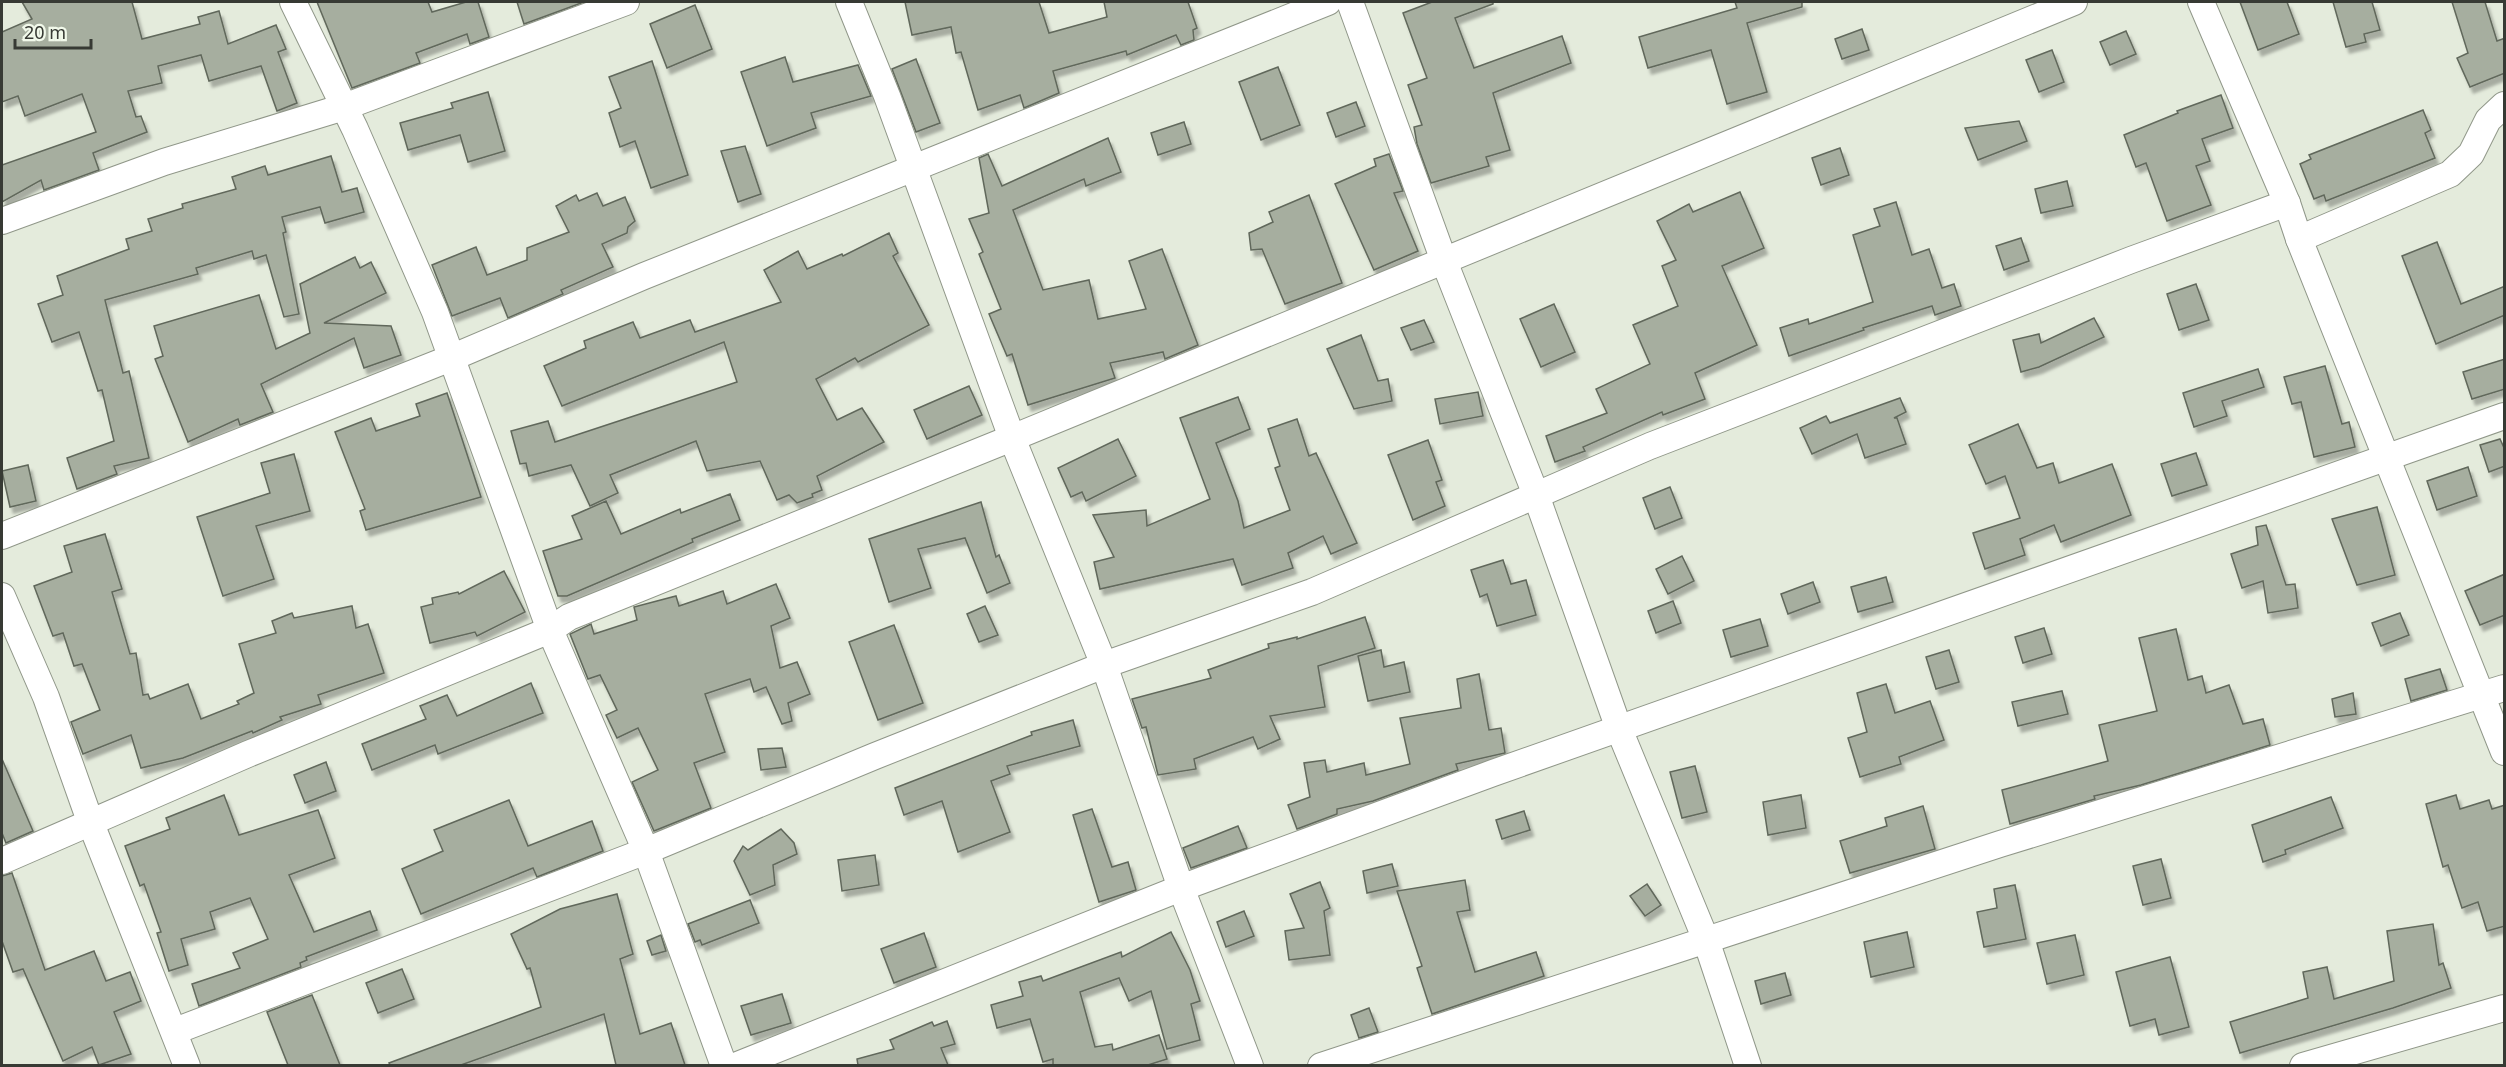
<svg xmlns="http://www.w3.org/2000/svg" width="2506" height="1067" viewBox="0 0 2506 1067" font-family="'Noto Sans',sans-serif">
  <style>
    .building { fill: #a6ae9f; stroke: #61685b; stroke-width: 1.5; filter: url(#shadow) }
    .lines { fill: none; stroke-linecap: round; stroke-linejoin: round }
    .minor-casing { stroke: #909789; stroke-width: 28 }
    .minor { stroke: #fff; stroke-width: 26 }
  </style>
  <defs>
    <filter id="shadow"><feDropShadow dx="3.5" dy="6" stdDeviation="1.5" flood-color="#0004"/></filter>
  </defs>
  <rect width="100%" height="100%" fill="#e4ebdc"/>
  <g class="building">
    <path d="M22,2h110l10,37 58,-15 -2,-7 21,-6 9,33 48,-19 10,24 -8,3 19,51 -20,8 -16,-45 -52,15 -8,-26 -43,11 4,17 -34,8 8,26 5,-1 6,16 -54,21 6,17 -55,20 -3,-10 -39,22v-37l94,-33 -14,-38 -57,22 -7,-20 -16,6v-70l30,-13z"/>
    <path d="M317,2h111l4,10 34,-10h12l11,35 -19,7 -3,-10 -51,19 4,10 -68,25z"/>
    <path d="M517,2h67l-60,22z"/>
    <path d="M905,2h134l10,31 58,-16 -3,-15h84l9,26 -4,2 1,10 -13,5 -5,-10 -49,20 -1,-4 -73,20 6,22 -35,15 -4,-13 -42,15 -17,-58 -5,1 -5,-26 -39,8z"/>
    <path d="M1432,2h61v2l-38,14 19,50 88,-32 9,27 -78,30 17,57 -24,7 3,9 -58,17 -14,-39 -3,-17 8,-2 -14,-40 19,-7 -24,-65z"/>
    <path d="M1735,2h67v5l-55,16 20,69 -40,12 -16,-54 -63,18 -9,-31 98,-29z"/>
    <path d="M2240,2h47l12,32 -41,16z"/>
    <path d="M2333,2h39l8,28 -16,4 2,8 -20,5z"/>
    <path d="M2452,2h33l12,39 8,-3v35l-35,14 -13,-29 11,-5z"/>
    <path d="M695,5l17,44 -45,19 -17,-44z"/>
    <path d="M1862,29l7,21 -27,9 -7,-20z"/>
    <path d="M2126,31l10,23 -26,11 -10,-23z"/>
    <path d="M2052,50l12,32 -25,10 -13,-32z"/>
    <path d="M785,57l8,25 65,-17 13,31 -60,17 5,15 -49,18 -26,-74z"/>
    <path d="M916,59l24,64 -24,9 -24,-63z"/>
    <path d="M652,61l36,114 -37,13 -16,-47 -15,6 -11,-34 12,-5 -12,-31z"/>
    <path d="M1278,67l22,58 -39,15 -22,-58z"/>
    <path d="M488,92l17,59 -37,11 -8,-27 -52,15 -8,-27 53,-15 -2,-5z"/>
    <path d="M2221,95l12,33 -31,11 8,22 -14,5 15,39 -44,16 -21,-58 -10,4 -12,-32 54,-22 -1,-2z"/>
    <path d="M1356,102l9,24 -29,11 -9,-24z"/>
    <path d="M2423,110l8,20 -6,3 10,25 -109,43 -2,-6 -10,4 -14,-35 11,-5 -2,-4z"/>
    <path d="M2019,121l8,20 -49,19 -13,-32z"/>
    <path d="M1184,122l7,22 -33,11 -7,-22z"/>
    <path d="M1108,138l13,34 -35,14 -2,-7 -71,31 30,80 46,-10 9,39 48,-10 -17,-48 33,-12 36,96 -33,14 -2,-7 -53,11 5,15 -87,27 -16,-51 -5,2 -18,-42 12,-5 -22,-55 4,-2 -14,-33 20,-6 -10,-55 9,-4 14,32z"/>
    <path d="M745,146l16,48 -23,8 -17,-51z"/>
    <path d="M1840,148l9,27 -28,10 -9,-27z"/>
    <path d="M1389,154l14,37 -9,2 24,58 -44,19 -39,-86 41,-18 -2,-7z"/>
    <path d="M331,156l11,36 15,-4 7,24 -39,11 -5,-16 -38,10 4,15 -3,1 16,81 -15,3 -18,-62 -12,4 -2,-8 -56,17 2,6 -93,26 18,73 6,-2 20,87 -35,8 3,8 -40,15 -10,-31 47,-17 -12,-51 -4,1 -19,-59 -27,10 -14,-38 25,-9 -6,-19 72,-27 -3,-10 26,-8 -4,-12 35,-11 -1,-4 54,-15 -4,-12 33,-11 3,9z"/>
    <path d="M2067,181l6,25 -32,7 -6,-24z"/>
    <path d="M1740,192l24,56 -42,18 35,79 -62,28 10,26 -42,16 -1,-3 -79,35 2,4 -30,11 -9,-26 61,-23 -11,-24 54,-25 -17,-39 45,-19 -16,-40 14,-6 -19,-39 32,-17 4,8z"/>
    <path d="M597,193l6,13 22,-9 10,24 -7,6 -1,6 -25,11 11,23 -52,23 2,4 -55,24 -8,-20 -48,18 -20,-51 44,-18 11,28 40,-15v-12l42,-16 -13,-26 20,-11 3,6z"/>
    <path d="M1309,195l33,88 -57,21 -23,-55 -11,1 -2,-17 24,-11 -4,-10z"/>
    <path d="M1896,202l16,53 17,-6 13,39 12,-4 7,22 -26,9 -3,-9 -69,22 1,2 -75,26 -9,-28 28,-9 1,5 64,-22 -20,-67 27,-9 -6,-17z"/>
    <path d="M889,233l9,20 -5,3 36,69 -71,37 -3,-4 -39,21 21,41 25,-12 22,34 -67,34 5,14 -10,4 1,3 -16,6 -8,-8 -12,5 -17,-39 -53,10 -11,-30 -86,34 8,18 -28,13 -19,-41 -42,11 -3,-13 -6,1 -9,-33 37,-10 7,21 182,-60 -13,-40 -162,64 -18,-40 42,-18 -2,-7 49,-19 7,16 50,-18 5,12 86,-30 -17,-32 34,-19 9,18 35,-15 1,2z"/>
    <path d="M2021,238l8,23 -25,9 -8,-24z"/>
    <path d="M2437,242l24,62 44,-18v29l-69,29 -34,-88z"/>
    <path d="M355,257l5,11 11,-6 15,31 -62,30 67,3 10,29 -37,13 -10,-30 -93,46 12,28 -33,13 -2,-6 -50,23 -33,-83 8,-3 -9,-30 105,-31 17,54 34,-16 -10,-49z"/>
    <path d="M2196,284l13,36 -30,10 -12,-36z"/>
    <path d="M1554,304l21,48 -34,15 -21,-48z"/>
    <path d="M2094,318l10,19 -65,30 -18,5 -8,-32 26,-6 2,9z"/>
    <path d="M1424,320l10,22 -23,8 -10,-22z"/>
    <path d="M1361,335l17,46 10,-2 4,22 -38,8 -27,-60z"/>
    <path d="M2505,359v30l-33,10 -9,-27z"/>
    <path d="M2325,366l17,58 7,-2 6,25 -41,10 -13,-55 -9,2 -8,-27z"/>
    <path d="M2258,369l6,18 -42,14 5,15 -33,11 -11,-34z"/>
    <path d="M969,386l13,29 -55,24 -13,-29z"/>
    <path d="M1478,392l5,24 -43,8 -5,-25z"/>
    <path d="M447,393l34,104 -115,33 -6,-19 5,-2 -30,-77 36,-14 5,13 44,-15 -4,-12z"/>
    <path d="M1238,397l12,32 -34,14 22,58 6,27 46,-18 -15,-42 5,-2 -12,-37 29,-10 12,37 7,-3 41,90 -26,11 -8,-18 -35,17 5,15 -51,17 -9,-26 -133,30 -6,-27 20,-5 -21,-42 53,-5 1,16 63,-27 -30,-81z"/>
    <path d="M1900,398l6,14 -12,6h3l9,26 -41,14 -8,-24 -45,20 -12,-26 26,-12 4,7z"/>
    <path d="M2018,424l19,44 16,-5 6,20 53,-19 19,51 -70,27 -7,-17 -34,14 5,16 -40,14 -12,-36 47,-15 -15,-42 -19,8 -17,-39z"/>
    <path d="M1118,439l18,37 -50,25 -4,-9 -11,5 -13,-29z"/>
    <path d="M2500,439l5,11v16l-16,6 -9,-27z"/>
    <path d="M1428,440l14,40 -6,2 9,24 -32,14 -25,-65z"/>
    <path d="M2196,453l11,32 -35,11 -11,-32z"/>
    <path d="M294,454l16,57 -54,15 18,53 -51,17 -26,-79 73,-24 -9,-30z"/>
    <path d="M28,465l8,36 -26,6 -8,-36z"/>
    <path d="M2468,467l9,29 -40,14 -10,-29z"/>
    <path d="M1670,487l12,31 -27,11 -12,-31z"/>
    <path d="M730,494l10,26 -48,19 1,3 -126,54h-9l-15,-45 39,-12 -10,-23 34,-15 15,33 59,-25 1,4z"/>
    <path d="M981,502l15,55 3,-2 11,28 -23,10 -22,-55 -47,11 13,39 -42,14 -20,-63z"/>
    <path d="M2377,507l18,68 -38,10 -25,-66z"/>
    <path d="M2266,525l20,60 9,-1 3,24 -30,5 -5,-32 -21,7 -11,-34 27,-9 -2,-18z"/>
    <path d="M105,534l17,55 -10,3 18,62 6,-1 7,42 5,-1 2,5 38,-15 13,35 38,-15 -2,-3 17,-8 -15,-49 37,-11 -4,-12 20,-8 2,5 58,-12 4,22 12,-4 16,49 -66,22 3,9 -41,13 2,3 -29,13 -1,-2 -69,27 -42,10 -10,-33 -48,19 -12,-32 29,-12 -18,-46 -8,2 -11,-33 -10,3 -19,-50 38,-14 -8,-26z"/>
    <path d="M1682,556l12,25 -26,13 -12,-25z"/>
    <path d="M1503,560l8,24 15,-4 10,35 -39,11 -10,-32 -7,3 -9,-27z"/>
    <path d="M504,571l21,41 -48,24 -2,-4 -45,11 -9,-36 12,-3 -1,-6 26,-6 1,2z"/>
    <path d="M2505,574v41l-25,10 -15,-34z"/>
    <path d="M1886,577l7,25 -35,10 -7,-25z"/>
    <path d="M1813,582l7,20 -32,12 -7,-20z"/>
    <path d="M776,584l14,34 -19,8 9,42 17,-6 13,32 -22,9 4,18 -10,3 -16,-37 -12,5 -4,-13 -45,15 20,58 -31,11 17,45 -57,23 -22,-49 26,-12 -20,-42 -21,10 -11,-23 11,-5 -17,-35 -12,4 -18,-45 21,-10 3,10 43,-14 -3,-13 42,-11 3,10 44,-15 4,13z"/>
    <path d="M1673,601l8,22 -25,10 -8,-22z"/>
    <path d="M985,606l13,29 -19,7 -12,-28z"/>
    <path d="M2400,613l9,22 -28,11 -9,-23z"/>
    <path d="M1365,617l10,31 -57,18 7,41 -55,9 10,23 -22,10 -5,-12 -59,22 2,10 -38,6 -12,-48 -4,1 -10,-29 79,-21 -3,-8 61,-22 -1,-4 29,-7v2z"/>
    <path d="M1760,619l8,27 -37,11 -8,-27z"/>
    <path d="M894,625l29,78 -45,17 -29,-78z"/>
    <path d="M2044,628l8,26 -29,9 -8,-26z"/>
    <path d="M2176,629l12,51 14,-4 4,17 23,-8 14,39 20,-5 7,26 -129,40 -47,11 1,3 -85,25 -8,-34 106,-29 -9,-36 58,-14 -18,-73z"/>
    <path d="M1381,650l3,17 20,-5 6,30 -42,9 -10,-45z"/>
    <path d="M1949,650l10,32 -23,7 -10,-32z"/>
    <path d="M2440,669l7,21 -36,11 -6,-22z"/>
    <path d="M1479,674l10,56 12,-2 4,25 -49,11 2,6 -85,31 -36,8v5l-40,15 -9,-24 22,-8 -6,-34 21,-3 2,12 37,-9 2,12 44,-11 -10,-46 61,-10 -4,-29z"/>
    <path d="M531,683l12,30 -105,41 -3,-9 -63,25 -10,-26 64,-25 -6,-13 27,-11 10,21z"/>
    <path d="M1886,684l9,29 35,-12 14,39 -45,17 2,7 -41,13 -12,-39 19,-6 -10,-39z"/>
    <path d="M2062,691l6,23 -50,12 -6,-24z"/>
    <path d="M2353,693l3,21 -21,3 -3,-18z"/>
    <path d="M1073,720l7,26 -73,20 3,8 -19,7 19,51 -52,20 -16,-51 -38,14 -9,-27 137,-53 -1,-3z"/>
    <path d="M782,748l4,19 -25,3 -3,-21z"/>
    <path d="M2,759l31,72 -27,12 -4,-10z"/>
    <path d="M326,762l10,29 -31,12 -11,-28z"/>
    <path d="M1695,766l12,46 -25,6 -12,-46z"/>
    <path d="M224,795l15,40 79,-25 17,48 -46,17 25,57 56,-21 7,19 -71,27 1,3 -7,3 1,4 -102,39 -7,-22 48,-16 -7,-15 35,-14 -18,-41 -40,14 5,17 -34,10 7,26 -19,6 -12,-38 4,-1 -17,-48 -4,2 -15,-40 45,-17 -4,-11z"/>
    <path d="M1801,795l5,33 -38,7 -5,-33z"/>
    <path d="M2456,795l4,14 29,-9 3,9 13,-4v121l-18,5 -9,-29 -16,6 -14,-43 -5,2 -17,-63z"/>
    <path d="M2331,797l12,31 -58,22 1,4 -23,8 -11,-37z"/>
    <path d="M509,800l19,46 64,-25 11,30 -66,26 -4,-9 -112,46 -19,-45 41,-18 -9,-21z"/>
    <path d="M1923,806l12,43 -85,24 -10,-32 47,-15 -2,-8z"/>
    <path d="M1092,809l20,58 16,-5 8,28 -37,12 -26,-87z"/>
    <path d="M1524,811l6,19 -28,9 -6,-19z"/>
    <path d="M1238,826l9,22 -56,20 -8,-20z"/>
    <path d="M781,829l13,14 3,11 -24,11 2,20 -25,10 -16,-34 9,-15 5,4z"/>
    <path d="M875,855l4,30 -37,6 -4,-31z"/>
    <path d="M2161,859l10,39 -28,7 -10,-39z"/>
    <path d="M1392,864l6,22 -31,7 -4,-22z"/>
    <path d="M12,873l33,97 49,-19 12,30 24,-9 11,29 -27,11 17,42 -32,11 -7,-18 -29,14 -40,-92 -10,3 -11,-31v-65z"/>
    <path d="M1465,880l5,30 -13,2 18,60 61,-20 8,24 -112,38 -15,-46 5,-2 -25,-75z"/>
    <path d="M1320,882l10,26 -6,3 6,44 -41,5 -4,-29 19,-3 -14,-34z"/>
    <path d="M1647,884l14,21 -16,11 -15,-20z"/>
    <path d="M2015,885l11,54 -42,8 -7,-35 20,-4 -3,-19z"/>
    <path d="M617,894l16,60 -13,5 20,75 31,-11 14,42h-69l-12,-51 -143,51h-71l-1,-2 152,-56 -11,-39 -3,1 -16,-35 49,-25z"/>
    <path d="M750,900l9,23 -57,22 -2,-5 -5,2 -7,-18z"/>
    <path d="M1244,911l10,25 -28,11 -9,-25z"/>
    <path d="M2433,924l6,41 4,-2 8,25 -58,20 -153,45 -10,-31 78,-24 -5,-26 24,-5 7,32 60,-18 -7,-50z"/>
    <path d="M1171,932l19,38 10,31 -9,3 9,36 -33,9 -16,-58 -22,10 -10,-23 -39,14 15,55 17,-3 1,6 46,-15 8,24 -19,6h-95v-6l-10,3 -13,-43 -33,9 -6,-23 32,-9 -4,-14 22,-6 2,5 78,-29 1,5z"/>
    <path d="M1907,932l7,35 -43,10 -7,-35z"/>
    <path d="M924,933l12,34 -42,16 -13,-34z"/>
    <path d="M661,935l5,16 -14,4 -5,-14z"/>
    <path d="M2075,935l9,40 -37,9 -10,-41z"/>
    <path d="M2170,957l19,70 -30,8 -4,-16 -25,7 -14,-54z"/>
    <path d="M402,969l12,30 -36,14 -12,-30z"/>
    <path d="M1785,973l6,22 -30,9 -6,-23z"/>
    <path d="M782,994l9,29 -40,12 -10,-29z"/>
    <path d="M312,995l28,70h-52l-21,-53z"/>
    <path d="M1369,1008l9,24 -19,6 -8,-23z"/>
    <path d="M947,1021l8,23 -14,4 7,17h-90l-1,-6 37,-10 -4,-9 42,-18 2,4z"/>
  </g>
  <g class="lines">
    <g class="minor-casing">
      <g id="minor">
        <path d="M293,2l62,127 80,183 115,318 96,221 78,215"/>
        <path d="M849,2l38,94 125,342 92,227 77,223 69,178"/>
        <path d="M1350,2l94,259 92,234 83,234 87,211 42,126"/>
        <path d="M2201,2l86,201 12,36 205,513"/>
        <path d="M2,221l162,-59 180,-55 282,-105"/>
        <path d="M2299,239l151,-65 21,-20 17,-34 16,-15"/>
        <path d="M2,536l449,-178 193,-82 684,-274"/>
        <path d="M2,596l44,101 44,124 97,245"/>
        <path d="M2,861l246,-107 302,-124 19,-13 443,-179 1062,-436"/>
        <path d="M175,1031l471,-180 229,-95 229,-91 208,-73 338,-146 481,-186 156,-57"/>
        <path d="M735,1066l446,-178 312,-115 1011,-357"/>
        <path d="M1321,1066l679,-222 504,-156"/>
        <path d="M2303,1066l201,-58"/>
      </g>
    </g>
    <use href="#minor" class="minor"/>
  </g>
  <rect width="2506" height="1067" fill="none" stroke="#373a34" stroke-width="6"/>
  <path d="M15 39v9h76v-9" fill="none" stroke="#373a34" stroke-width="3"/>
  <text x="24" y="39" font-size="18" fill="#373a34" stroke="#f1f9ea" stroke-width="4.5" paint-order="stroke">20 m</text>
</svg>
